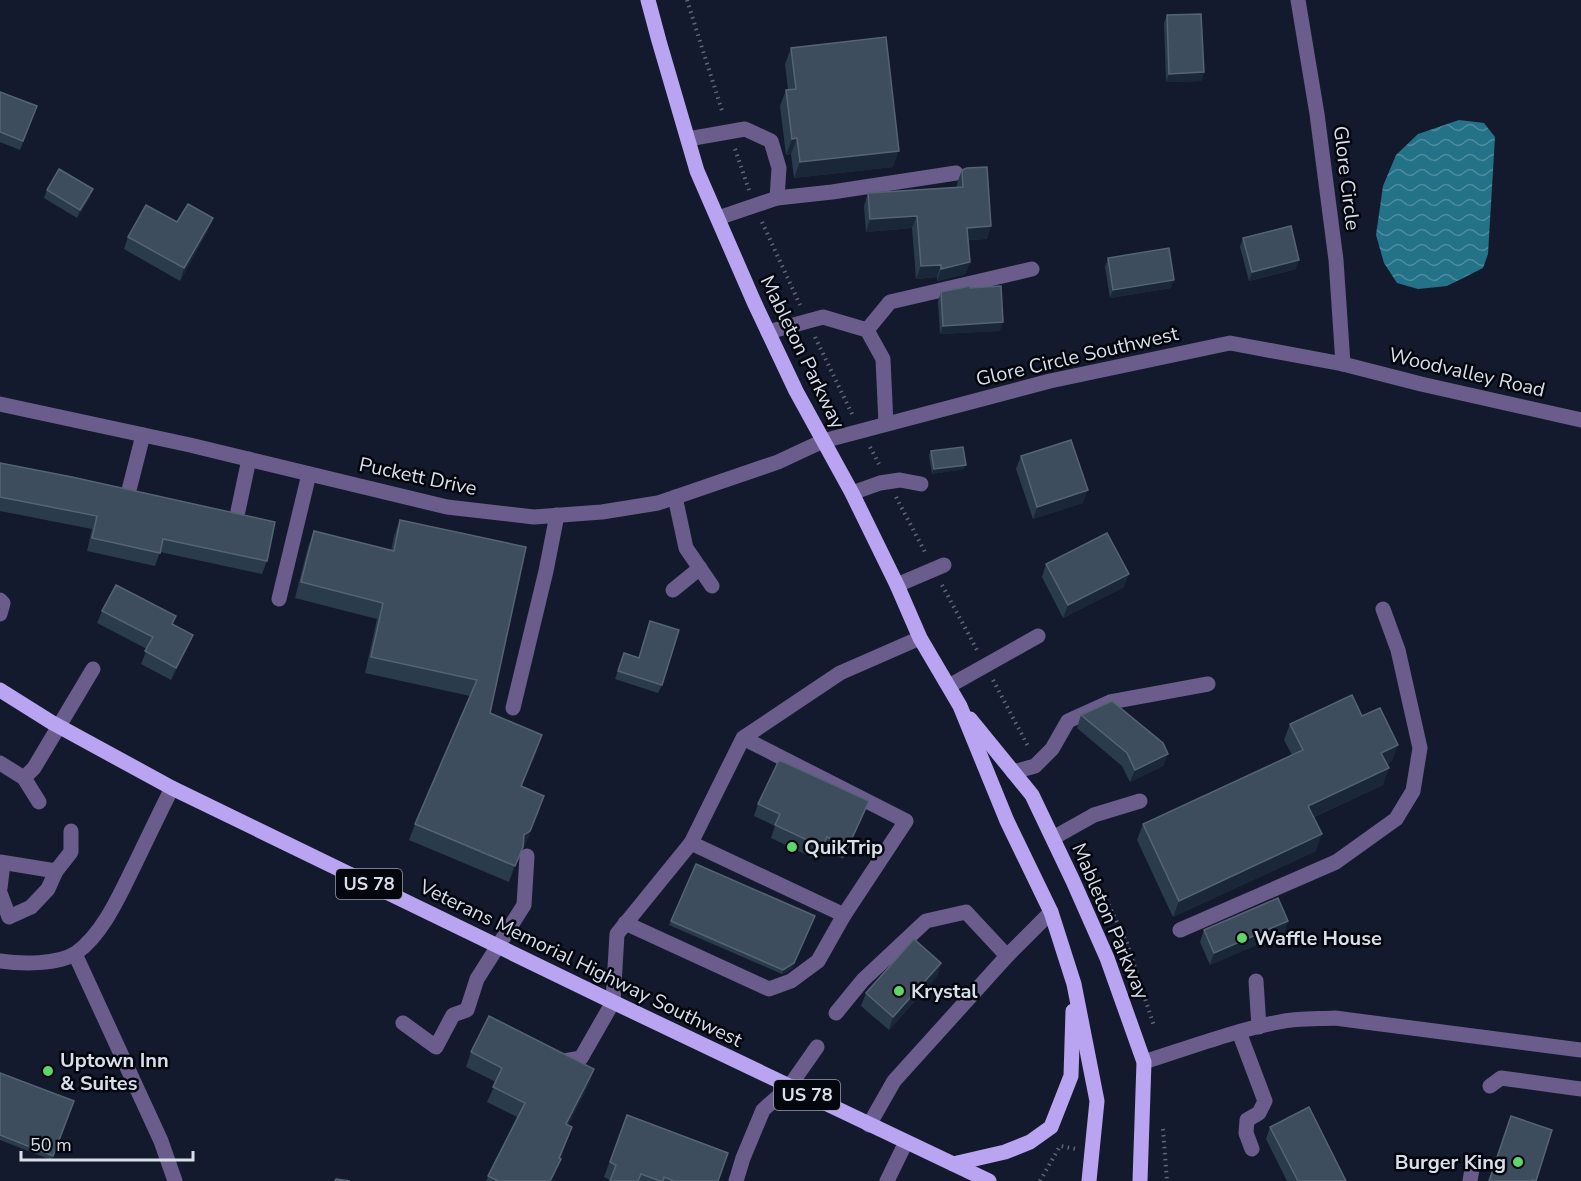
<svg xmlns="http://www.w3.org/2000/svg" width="1581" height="1181" viewBox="0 0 1581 1181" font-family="'Nunito Sans',sans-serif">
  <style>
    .water { fill: url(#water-waves) }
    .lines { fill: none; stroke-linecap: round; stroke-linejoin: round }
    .path { stroke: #616677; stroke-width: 4; stroke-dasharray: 1.5 4.5; stroke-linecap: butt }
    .minor { stroke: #6a5d8b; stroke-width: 15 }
    .major { stroke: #b9a4f1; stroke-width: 15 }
    .wall { fill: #2a3b4c }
    .shaded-wall { fill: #192738 }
    .building { fill: #3d4d5d; stroke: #556473; stroke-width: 1.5 }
    .poi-dot { fill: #5fd56b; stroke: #04060d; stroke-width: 2 }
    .labels { text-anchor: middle; stroke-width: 5; stroke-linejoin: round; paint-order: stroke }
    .shield { fill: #04060d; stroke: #999da8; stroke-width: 1.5 }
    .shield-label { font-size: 18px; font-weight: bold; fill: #d9deeb }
    .street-label { font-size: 20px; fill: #d9deeb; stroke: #04060d }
    .poi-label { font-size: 20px; font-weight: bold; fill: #d9deeb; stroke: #04060d; text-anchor: start }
  </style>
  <defs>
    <pattern id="water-waves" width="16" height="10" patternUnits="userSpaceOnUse" patternTransform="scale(1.5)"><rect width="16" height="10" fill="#247288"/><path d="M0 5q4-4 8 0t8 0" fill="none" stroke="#4e8c9f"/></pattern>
  </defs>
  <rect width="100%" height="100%" fill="#141a2d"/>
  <path class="water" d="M1459,120l25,3 11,14 -7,117 -5,14 -36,18 -29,3 -21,-6 -13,-20 -8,-28 7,-49 13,-31 22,-21z"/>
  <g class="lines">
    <g class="path">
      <path d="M687,0l36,114"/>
      <path d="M735,149l14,41"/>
      <path d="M762,222l38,83"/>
      <path d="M815,337l37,77"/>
      <path d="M870,447l9,17"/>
      <path d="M896,497l30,57"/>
      <path d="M942,585l35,65"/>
      <path d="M993,680l36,68"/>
      <path d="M1080,845l47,98 27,83"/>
      <path d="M1163,1129l4,52"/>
      <path d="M1040,1181l20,-35 16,3"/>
    </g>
    <g class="minor">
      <path d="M1298,0l19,114 19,146 7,104"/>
      <path d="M688,139l57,-10 26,12 8,27 -2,30 -59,20"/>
      <path d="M777,198l55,-6 124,-19"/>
      <path d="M867,330l23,-28 142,-33"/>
      <path d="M768,332l55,-15 44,13 16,29 3,65"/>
      <path d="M0,404l190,41 257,62 87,10 68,-5 56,-9 120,-41 45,-21 227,-60 180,-38 113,21 78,20 160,36"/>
      <path d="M852,493l28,-10 20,-3 21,4"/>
      <path d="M128,494l15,-59"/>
      <path d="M675,497l11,51 26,38"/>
      <path d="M238,511l11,-52"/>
      <path d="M897,585l47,-20"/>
      <path d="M673,590l27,-22"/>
      <path d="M279,599l30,-125"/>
      <path d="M0,600l3,3 -3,11"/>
      <path d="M949,686l89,-50"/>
      <path d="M513,708l33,-137 11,-56"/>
      <path d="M743,738l163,83 -62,94 -153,-72 52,-105 97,-65 80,-35"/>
      <path d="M0,763l24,15 15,24"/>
      <path d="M1013,772l22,-6 17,-17 16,-28 42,-19 98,-18"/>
      <path d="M24,778l10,-10 59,-99"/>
      <path d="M1053,838l41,-23 46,-14"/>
      <path d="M0,862l56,9 15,-19v-21"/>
      <path d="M0,888l3,-25"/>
      <path d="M0,893l9,24 22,-10 17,-18 8,-18"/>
      <path d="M625,923l144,66 22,-8 27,-20 26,-46"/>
      <path d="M1180,930l156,-68 60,-43 17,-28 7,-43 -22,-98 -15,-41"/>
      <path d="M75,954l86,187 14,40"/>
      <path d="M0,961c21,3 58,4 76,-8 28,-20 45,-61 60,-91 12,-25 24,-50 36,-74"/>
      <path d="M1256,981l3,46"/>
      <path d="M836,1013l27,-33 63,-59 40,-9 41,44"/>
      <path d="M403,1023l33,24 17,-32 14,-5 10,-31 47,-74 3,-49"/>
      <path d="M1239,1032l26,69 -6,12 -12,7 -1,13 6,16"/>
      <path d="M564,1061l17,-3 32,-56 4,-68 74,-91"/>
      <path d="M1144,1062c44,-14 89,-31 135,-40 18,-4 37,-3 56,-4l246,32"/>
      <path d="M1490,1086l11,-8 80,11"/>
      <path d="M869,1125l25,-44 113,-125 44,-44"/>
      <path d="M736,1181l7,-23 20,-48 26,-23 28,-40"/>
      <path d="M887,1181l19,-39"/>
      <path d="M1470,1181l2,-12"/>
    </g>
    <g class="major">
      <path d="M648,0l11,41 38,130 57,131 42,89 56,102 45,92 23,53 40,68 47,115 44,91 23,72 23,117 -8,80"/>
      <path d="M0,690l51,32 121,66 441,214 376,179"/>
      <path d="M970,719l62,76 41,86 34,77 37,104 -4,119"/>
      <path d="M953,1164l52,-12 25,-10 21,-15 20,-51 2,-65"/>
    </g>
  </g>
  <g class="wall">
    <path d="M1167,15l37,57 -3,9 -35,1 -2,-59z"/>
    <path d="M791,48l102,119 -99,11 -3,-24 -5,1 -6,-49 6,-16h2l-3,-26z"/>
    <path d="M0,92l37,14 -17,44 -20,-8z"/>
    <path d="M962,170l25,69 -19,1 2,22 -5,12 -28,7v-4l-21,2 -4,-51 -46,4 -2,-26 4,-13 89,-6v-4z"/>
    <path d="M47,190l43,7 -13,21 -33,-20z"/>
    <path d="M177,222l31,8 -28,51 -56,-32 4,-12z"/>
    <path d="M1243,238l53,31 -47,12 -9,-34z"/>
    <path d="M1108,258l63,30 -61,10 -5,-31z"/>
    <path d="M970,288l30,43 -60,3 -2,-33 3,-9z"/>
    <path d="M931,451l33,18 -32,5 -3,-19z"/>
    <path d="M1021,456l62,47 -50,16 -17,-50z"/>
    <path d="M0,463l267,98 -5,13 -102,-22 -5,14 -68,-15 5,-22 -92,-18z"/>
    <path d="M400,520l126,27 -36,166 47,38 -15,35 17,26 -15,35 -2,1 -13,34 -100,-42 6,-16 55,-128 -105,-23 12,-54 -82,-21 13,-51 6,-16 77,20 3,-15z"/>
    <path d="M1046,564l78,23 -61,31 -21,-41z"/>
    <path d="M102,611l71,13 15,23 -17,33 -30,-16 6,-15 -50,-26z"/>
    <path d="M624,653l14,5 24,27 -4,8 -43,-14z"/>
    <path d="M1081,715l87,39 -5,12 -33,16 -8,-16 -45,-38z"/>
    <path d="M1362,716l30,45 -5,3 -4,21 -69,32 2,34 -143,66 -36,-77 6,-16 149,-69 -8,-15 6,-16z"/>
    <path d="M869,801l-5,12 -21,46 -21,-10 -5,11 -46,-22 4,-12 -21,-10 4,-12z"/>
    <path d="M671,921l122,47 -11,6 -113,-49z"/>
    <path d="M1288,921l-4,12 -74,32 -10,-23 4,-12z"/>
    <path d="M941,963l-4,13 -48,54 -28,-24 5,-13z"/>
    <path d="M471,1052l123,17 -5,15 -21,41 4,2 -20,54h-66l31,-64 -30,-15 9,-20 -30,-15z"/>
    <path d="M0,1073l74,28 -23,59 -51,-20z"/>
    <path d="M627,1115l91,66h-108v-1l-6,-3z"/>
    <path d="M1270,1127l76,54h-59l-21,-42z"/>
  </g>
  <g class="shaded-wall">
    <path d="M1204,72l-3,9 -35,1 3,-8z"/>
    <path d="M797,138l-6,16 -5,1 6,-16z"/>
    <path d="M899,151l-6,16 -99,11 6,-16z"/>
    <path d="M93,189l-3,8 -13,21 3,-8z"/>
    <path d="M917,216l-5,12 -46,4 4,-13z"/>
    <path d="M213,218l-5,12 -28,51 4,-13z"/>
    <path d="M991,226l-4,13 -24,1 4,-12z"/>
    <path d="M1299,260l-3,9 -47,12 3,-9z"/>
    <path d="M970,262l-5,12 -28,7 4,-12z"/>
    <path d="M941,265l-4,12 -21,2 5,-13z"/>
    <path d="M1174,280l-3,8 -61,10 3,-8z"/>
    <path d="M1003,322l-3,9 -60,3 3,-8z"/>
    <path d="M966,465l-2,4 -32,5 2,-5z"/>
    <path d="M1088,490l-5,13 -50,16 4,-12z"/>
    <path d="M1129,574l-5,13 -61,31 5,-13z"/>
    <path d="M193,635l-5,12 -17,33 5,-12z"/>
    <path d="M542,735l-5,16 -22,51 6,-16z"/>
    <path d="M1398,745l-6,16 -17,8 6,-16z"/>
    <path d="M1168,754l-5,12 -33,16 5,-12z"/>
    <path d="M1389,768l-6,17 -81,37 6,-16z"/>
    <path d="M544,796l-5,16 -15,35 -2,1 -13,34 15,-47z"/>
    <path d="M1322,834l-6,17 -143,66 6,-16z"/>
    <path d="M815,916l-22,52 -11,6 1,-4z"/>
    <path d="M1288,921l-4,12 -74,32 4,-12z"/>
    <path d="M941,963l-4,13 -48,54 4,-13z"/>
    <path d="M594,1069l-5,15 -28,55 5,-15z"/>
    <path d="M561,1159l-6,15 -3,7h-2z"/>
  </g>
  <g class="building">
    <path d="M1201,14l3,58 -35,2 -2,-59z"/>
    <path d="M886,37l13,114 -99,11 -3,-24 -5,1 -6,-49 10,-1 -5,-41z"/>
    <path d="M0,92l37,14 -14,35 -23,-9z"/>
    <path d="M987,167l4,59 -24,2 3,34 -29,7v-4l-20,1 -4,-50 -47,3 -2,-26 95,-6 -1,-17 5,-2z"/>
    <path d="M59,169l34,20 -13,21 -33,-20z"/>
    <path d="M188,204l25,14 -29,50 -56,-31 18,-32 31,17z"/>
    <path d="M1291,226l8,34 -47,12 -9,-34z"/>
    <path d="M1169,248l5,32 -61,10 -5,-32z"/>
    <path d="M970,286v2l31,-2 2,36 -60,4 -2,-34z"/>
    <path d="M1071,440l17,50 -51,17 -16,-51z"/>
    <path d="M963,447l3,18 -32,4 -3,-18z"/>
    <path d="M0,463l72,14 203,45 -8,39 -104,-22 -3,14 -68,-15 5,-22 -97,-19z"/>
    <path d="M400,520l126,27 -36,166 52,22 -21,51 23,10 -14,35 -6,4 -1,12 -8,19 -100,-42 62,-144 -106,-23 12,-54 -82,-21 13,-51 80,20z"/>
    <path d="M1107,533l22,41 -61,31 -22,-41z"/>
    <path d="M116,585l60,31 -4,8 21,11 -17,33 -31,-17 8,-14 -51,-26z"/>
    <path d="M650,621l29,9 -17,55 -44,-14 6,-18 15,5z"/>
    <path d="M1352,695l10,21 18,-8 18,37 -17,8 8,15 -81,38 14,28 -143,67 -36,-77 160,-74 -13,-26z"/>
    <path d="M1112,701l51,42 5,11 -33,16 -8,-17 -46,-38z"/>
    <path d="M779,760l90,41 -21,46 -21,-10 -5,10 -47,-22 5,-11 -22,-10z"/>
    <path d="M696,864l119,52 -21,47 -11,7 -112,-49z"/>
    <path d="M1278,898l10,23 -74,32 -10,-23z"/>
    <path d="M914,939l27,24 -48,54 -27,-24z"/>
    <path d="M489,1016l105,53 -28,55 6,3 -13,31 2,1 -11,22h-52l-10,-5 37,-73 -32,-16 9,-19 -31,-16z"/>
    <path d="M0,1073l74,28 -21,55 -53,-21z"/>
    <path d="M1309,1107l37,74h-48l-28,-54z"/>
    <path d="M627,1115l101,38 -10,28h-44l-10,-4 -1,4h-3l-19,-7 -3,7h-28l6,-16 -6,-3z"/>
    <path d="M1511,1116l41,14 -16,51 -4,-1v1h-43z"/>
    <path d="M336,1179l14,2h-15z"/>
  </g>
  <g class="poi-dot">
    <circle cx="792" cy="847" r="6"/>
    <circle cx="1242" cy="938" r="6"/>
    <circle cx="899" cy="991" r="6"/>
    <circle cx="48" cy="1071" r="6"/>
    <circle cx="1518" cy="1162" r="6"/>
  </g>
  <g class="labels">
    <g class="shield">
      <rect x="336" y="869" width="66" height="30" rx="4.5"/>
      <rect x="774" y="1080" width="66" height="30" rx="4.5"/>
    </g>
    <g class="shield-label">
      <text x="369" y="890">US 78</text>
      <text x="807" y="1101">US 78</text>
    </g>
    <g class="street-label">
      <text transform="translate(1347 178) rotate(83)" y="7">Glore Circle</text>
      <text transform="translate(803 352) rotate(64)" y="7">Mableton Parkway</text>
      <text transform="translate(1077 356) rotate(-13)" y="7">Glore Circle Southwest</text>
      <text transform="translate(1467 372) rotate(13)" y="7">Woodvalley Road</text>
      <text transform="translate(418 476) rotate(12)" y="7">Puckett Drive</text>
      <text transform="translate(1111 921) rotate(67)" y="7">Mableton Parkway</text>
      <text transform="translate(581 963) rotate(26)" y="7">Veterans Memorial Highway Southwest</text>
    </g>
    <g class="poi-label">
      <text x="804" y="854">QuikTrip</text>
      <text x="1254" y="945">Waffle House</text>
      <text x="911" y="998">Krystal</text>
      <text x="60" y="1067">Uptown Inn<tspan x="60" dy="23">&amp; Suites</tspan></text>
      <text x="1506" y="1169" text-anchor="end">Burger King</text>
    </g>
  </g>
  <path d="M21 1151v9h172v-9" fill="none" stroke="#d9deeb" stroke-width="3"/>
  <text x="30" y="1151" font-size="18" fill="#d9deeb" stroke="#04060d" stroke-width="4.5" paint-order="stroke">50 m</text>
</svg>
